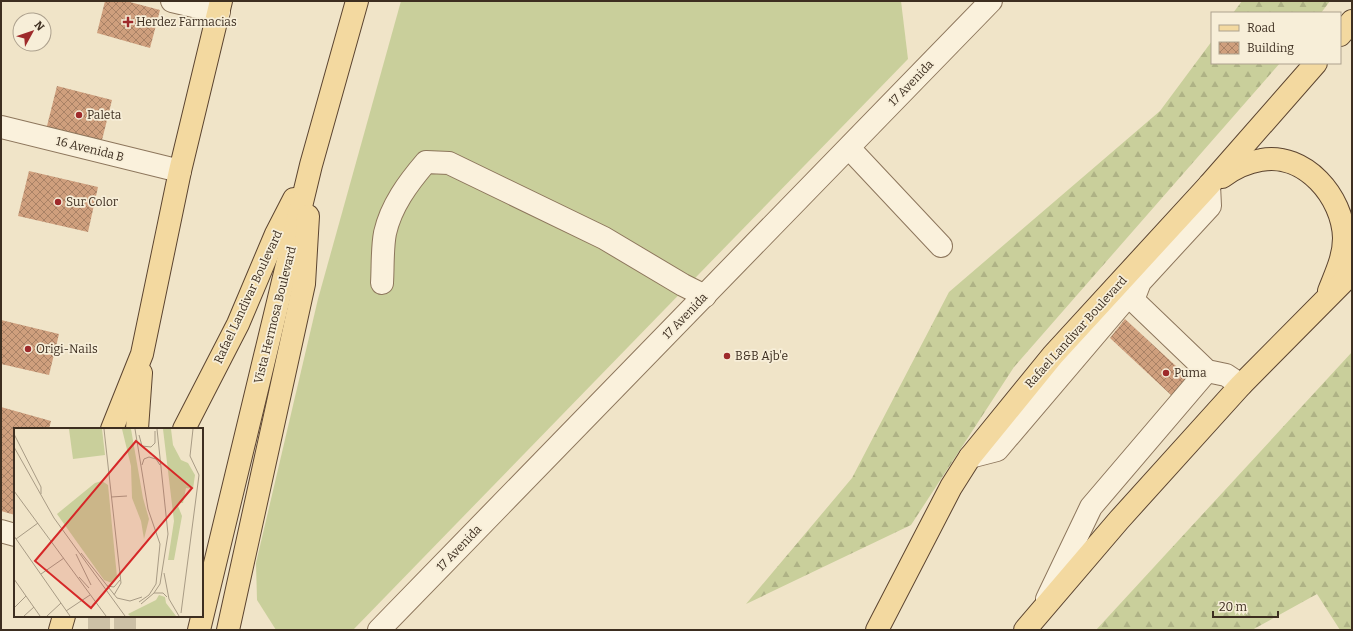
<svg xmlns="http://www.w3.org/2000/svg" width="1353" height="631" viewBox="0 0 1353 631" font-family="Bitter,serif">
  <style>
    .forest { fill: url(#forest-firs) }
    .garden { fill: #c9cf9b }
    .building { fill: url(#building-cross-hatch) }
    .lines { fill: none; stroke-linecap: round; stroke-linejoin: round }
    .major-tunnel { stroke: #ccc0a6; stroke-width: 22; stroke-dasharray: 22 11; stroke-linecap: butt }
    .minor-casing { stroke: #8d765c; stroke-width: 24 }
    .major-casing { stroke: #5b4430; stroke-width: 24 }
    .minor { stroke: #faf1dc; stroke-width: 22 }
    .major { stroke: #f3d9a0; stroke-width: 22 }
    .poi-dot { fill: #9e2a2b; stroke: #f7eed8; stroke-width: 1.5 }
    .labels { text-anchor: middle; stroke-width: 3.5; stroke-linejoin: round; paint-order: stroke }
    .poi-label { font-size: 12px; fill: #3d2e20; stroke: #f7eed8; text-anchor: start }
    .street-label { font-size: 12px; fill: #3d2e20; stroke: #f7eed8 }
    .inset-road { fill: none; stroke: #a89b85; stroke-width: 1 }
    .view { fill: #d62828; fill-opacity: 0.15; stroke: #d62828; stroke-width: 2 }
    .inset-edge { fill: none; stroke: #3d2e20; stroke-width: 2 }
  </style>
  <defs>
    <pattern id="forest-firs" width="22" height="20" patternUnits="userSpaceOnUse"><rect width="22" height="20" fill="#c9cf9b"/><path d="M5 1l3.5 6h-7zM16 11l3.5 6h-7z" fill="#aeb285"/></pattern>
    <pattern id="building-cross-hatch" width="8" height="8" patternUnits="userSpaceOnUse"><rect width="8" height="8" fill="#cf9f7d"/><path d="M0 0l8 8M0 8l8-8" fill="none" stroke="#a98266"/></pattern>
  </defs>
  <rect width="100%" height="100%" fill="#f0e4c8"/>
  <g class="forest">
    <path d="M1242,1h88l-9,12h-88z"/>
    <path d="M1212,41v22h68l-266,304 -103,158 -165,79 106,-126 97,-186 211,-181z"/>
    <path d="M1352,352v278h-12l-23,-36 -65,36h-156z"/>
  </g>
  <path class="garden" d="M401,1h500l7,58 -555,571h-77l-19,-30 -1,-37 62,-264z"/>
  <g class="building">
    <path d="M105,1h21l34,9 -10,38 -53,-15z"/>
    <path d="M57,86l55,14 -11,44 -55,-14z"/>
    <path d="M29,171l69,16 -10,45 -70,-16z"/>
    <path d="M1125,319l78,72 -17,18 -76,-71z"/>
    <path d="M1,320l58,14 -10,41 -48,-11z"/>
    <path d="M1,407l50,14 -2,8h-34v86l-14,-4z"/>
  </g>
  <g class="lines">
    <g class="major-tunnel">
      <path d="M99,616v14"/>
      <path d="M125,630v-14"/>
    </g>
    <g class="minor-casing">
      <g id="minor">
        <path d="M172,1l47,11"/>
        <path d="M1,127l179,44"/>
        <path d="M849,148l92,98"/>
        <path d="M1209,185l1,21 -70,76 -7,18 74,71 19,4 15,10"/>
        <path d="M382,283c1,-16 0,-34 3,-50 6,-27 23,-50 41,-71l23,1 155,75 79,47 22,11"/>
        <path d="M970,457l27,-7 142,-167"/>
        <path d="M1,531l14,4"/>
        <path d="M1047,599l44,-92 116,-136"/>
        <path d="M379,630l612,-629"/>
      </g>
    </g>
    <g class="major-casing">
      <g id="major">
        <path d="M1340,35l12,-14"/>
        <path d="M1222,177c11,-8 26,-15 39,-17 44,-8 82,37 83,78 0,19 -8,35 -15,53"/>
        <path d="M112,429l30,-75 38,-183 41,-170"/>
        <path d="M137,429l4,-56"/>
        <path d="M184,429l54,-105 38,-90 18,-35"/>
        <path d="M60,630l4,-14"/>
        <path d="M199,630l112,-465 46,-164"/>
        <path d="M228,630l76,-346 4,-68"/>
        <path d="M877,630l74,-143 19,-30 83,-102 156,-170 107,-122"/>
        <path d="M1025,630l94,-110 122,-135 111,-112"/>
      </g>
    </g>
    <use href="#minor" class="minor"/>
    <use href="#major" class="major"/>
  </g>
  <g class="poi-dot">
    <path d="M126 16h4v4h4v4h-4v4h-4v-4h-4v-4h4z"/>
    <circle cx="79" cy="115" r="4"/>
    <circle cx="58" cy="202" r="4"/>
    <circle cx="28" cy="349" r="4"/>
    <circle cx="727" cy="356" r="4"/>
    <circle cx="1166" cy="373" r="4"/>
  </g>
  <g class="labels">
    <g class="poi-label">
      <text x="136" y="26">Herdez Farmacias</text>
      <text x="87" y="119">Paleta</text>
      <text x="66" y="206">Sur Color</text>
      <text x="36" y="353">Origi-Nails</text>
      <text x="735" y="360">B&amp;B Ajb'e</text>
      <text x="1174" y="377">Puma</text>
    </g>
    <g class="street-label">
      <text transform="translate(911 83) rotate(-46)" y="4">17 Avenida</text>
      <text transform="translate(90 149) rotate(14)" y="4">16 Avenida B</text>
      <text transform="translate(248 297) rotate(-65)" y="4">Rafael Landivar Boulevard</text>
      <text transform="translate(275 315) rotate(-76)" y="4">Vista Hermosa Boulevard</text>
      <text transform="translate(685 316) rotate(-46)" y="4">17 Avenida</text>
      <text transform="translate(1076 332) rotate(-48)" y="4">Rafael Landivar Boulevard</text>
      <text transform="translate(459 548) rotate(-46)" y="4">17 Avenida</text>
    </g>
  </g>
  <g transform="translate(14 428)">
    <rect width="189" height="189" fill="#f0e4c8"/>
    <path d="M145,167l6,2 1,6 10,13h-46l-2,-2 28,-14z" fill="#c9cf9b"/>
    <path d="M108,1h9l12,69 6,21 -5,20 -3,-18 -9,-23 -1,-32zM149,1h8l2,16 8,15 7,3 7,12 -2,14 -7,-1 -3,15h-4l-1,3 4,10 -8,44h-6l6,-39z" fill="#c9cf9b"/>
    <path d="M55,1h33l3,26 -32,4zM88,53l6,4 9,92 -5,6 -8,-3 -47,-66 38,-31zM139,180h11l10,8 -32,-1z" fill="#c9cf9b"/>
    <path class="inset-road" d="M90,1l17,154 -7,12M121,1l13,80 12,35 -4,40 -7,11 -10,7M0,6l27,53v7M125,7l3,11 9,1 4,-4v-12M0,19l40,71 71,98M128,37l2,-6 5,-2 7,2 4,6M0,63l92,125M97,69l16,-1M0,108l56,80M2,111l22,-16M67,125l36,45 13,3 12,-4M62,126l15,31M150,145l5,26 10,17M27,146l23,-16M65,149l10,11M0,151l26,37M93,158l7,1 6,-7M140,165h9l4,4M127,176l13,-11 6,-9 8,-50 -11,-105M0,180l12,-12M52,183l24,-16M167,185l18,-138 -9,-19 3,-27M10,188l10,-9M33,188l14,-13"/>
    <path class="view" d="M122,13l56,47 -101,120 -56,-47z"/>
    <rect width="189" height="189" class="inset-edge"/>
  </g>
  <rect width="1353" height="631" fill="none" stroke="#3d2e20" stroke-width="4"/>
  <rect x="1211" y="12" width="130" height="52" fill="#f7eed8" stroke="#ada18e"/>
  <rect x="1219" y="25" width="20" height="6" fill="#f3d9a0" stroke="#ada18e"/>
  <text x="1247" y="32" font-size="12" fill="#3d2e20">Road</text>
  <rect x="1219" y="42" width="20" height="12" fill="url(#building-cross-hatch)" stroke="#ada18e"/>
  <text x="1247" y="52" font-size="12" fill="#3d2e20">Building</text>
  <g transform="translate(32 32) rotate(50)"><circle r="19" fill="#f7eed8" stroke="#ada18e"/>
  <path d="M0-3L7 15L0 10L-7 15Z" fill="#9e2a2b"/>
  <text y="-6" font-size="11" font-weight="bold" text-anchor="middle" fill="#3d2e20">N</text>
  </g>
  <path d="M1213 611v6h65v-6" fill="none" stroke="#3d2e20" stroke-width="2"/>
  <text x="1219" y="611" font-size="12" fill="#3d2e20" stroke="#f7eed8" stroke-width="3" paint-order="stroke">20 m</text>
</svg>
